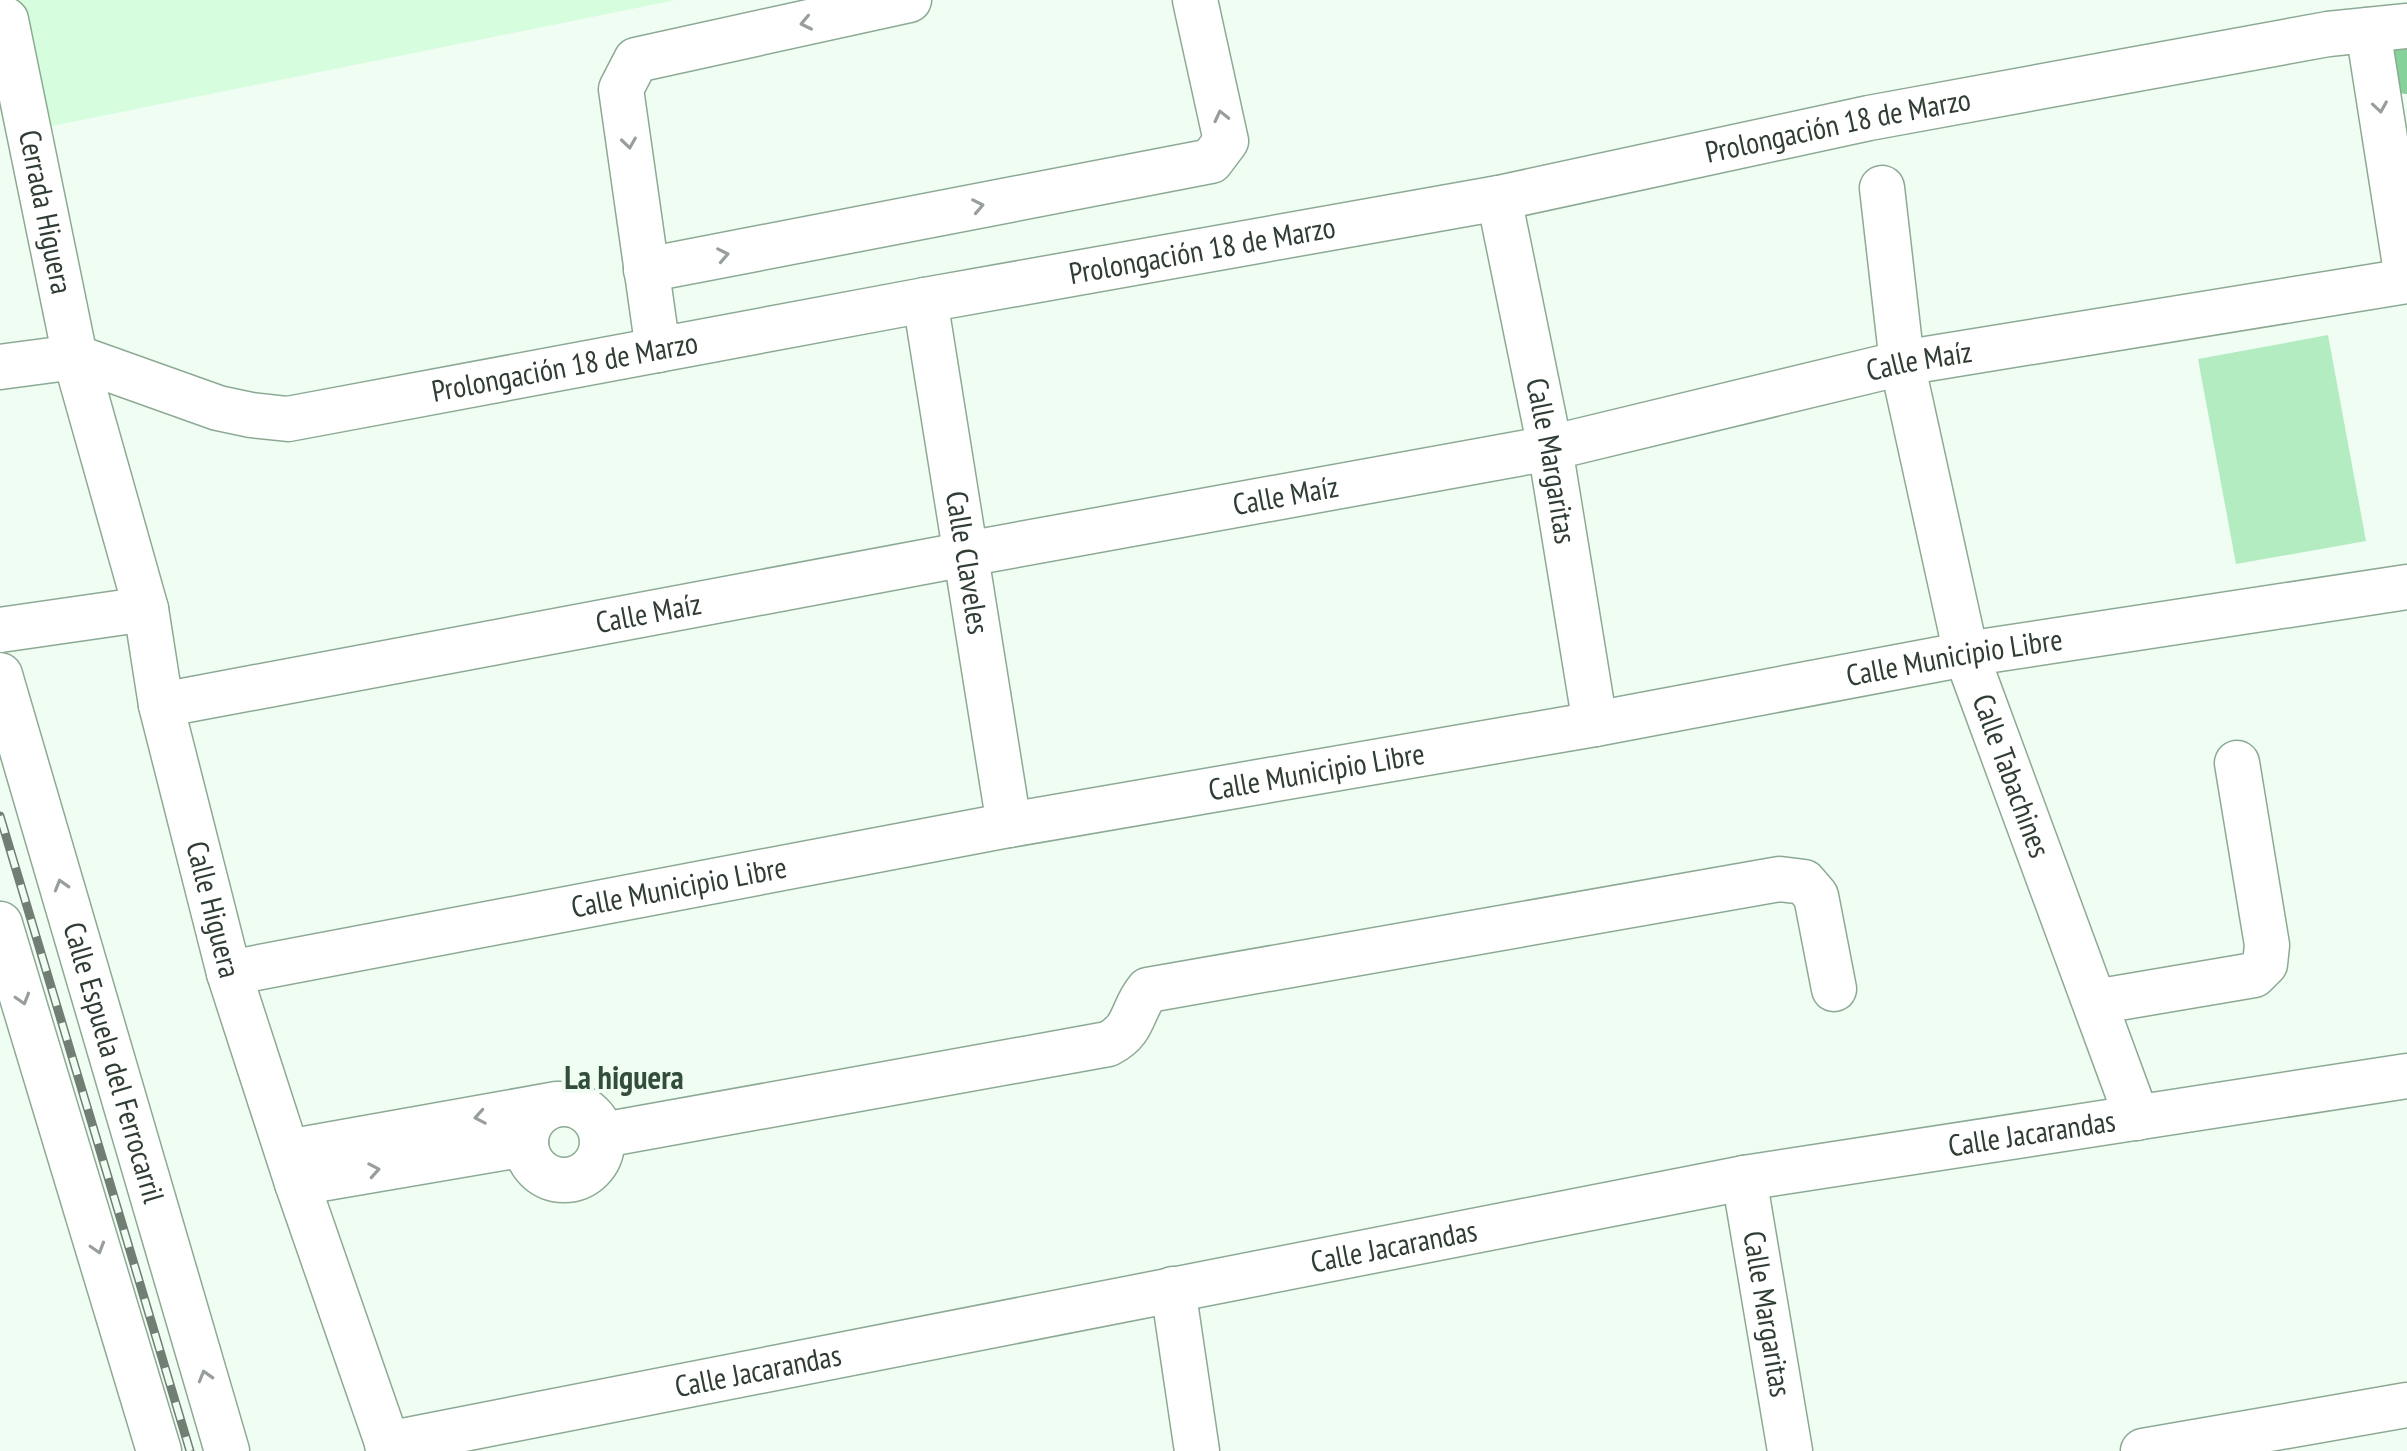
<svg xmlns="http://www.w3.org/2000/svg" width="2407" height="1451" viewBox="0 0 2407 1451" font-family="'PT Sans Narrow',sans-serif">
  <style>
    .built { fill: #d5fdde }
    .green { fill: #b2ecc0 }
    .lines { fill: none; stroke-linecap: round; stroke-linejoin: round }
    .canal { stroke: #85d29a; stroke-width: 42 }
    .minor-casing { stroke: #8caa93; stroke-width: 47 }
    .minor { stroke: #fff; stroke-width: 44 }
    .rail-casing { stroke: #717e74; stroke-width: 9 }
    .rail { stroke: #f0fdf3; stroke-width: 6; stroke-dasharray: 18; stroke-linecap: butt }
    .oneway { stroke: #989e99 }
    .labels { text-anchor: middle; stroke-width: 8; stroke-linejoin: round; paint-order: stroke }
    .street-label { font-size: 30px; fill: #303d33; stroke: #f0fdf3 }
    .neighbourhood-label { font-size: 32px; font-weight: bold; fill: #324d39; stroke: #f0fdf3 }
  </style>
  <rect width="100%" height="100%" fill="#f0fdf3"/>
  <path class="built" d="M0,0h676l-644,130z"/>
  <path class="green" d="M2328,335l38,206 -130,23 -38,-205z"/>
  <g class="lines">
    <path class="canal" d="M2393,44l14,29"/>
    <g class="minor-casing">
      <g id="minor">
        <path id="s1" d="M6,20l69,337 71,252 15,96 68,268 68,210 93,268"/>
        <path d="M2368,30l39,248"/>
        <path id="s2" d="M1882,188l20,175 64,291 171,464"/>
        <path id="s3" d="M1499,198l51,250 45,276"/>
        <path d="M646,270l565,-109 15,-20 -31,-141"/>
        <path id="s4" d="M925,300l84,525"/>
        <path d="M658,350l-37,-261 15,-29 273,-60"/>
        <path id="s5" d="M0,367l75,-10 143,51 33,7 37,4 637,-119 574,-102 370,-80 459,-84 79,-8"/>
        <path d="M0,630l146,-21"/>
        <path id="s6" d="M0,675l227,776"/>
        <path id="s7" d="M161,705l805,-151 584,-106 352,-85 505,-82"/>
        <path d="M0,924l159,527"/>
        <path id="s8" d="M229,973l780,-148 586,-101 371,-70 441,-67"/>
        <path d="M2095,1002l159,-27 11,-11 2,-19 -30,-182"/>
        <circle cx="564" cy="1142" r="38"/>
        <path d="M603,1135l505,-91c28,-14 23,-34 40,-54l632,-111 24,3 12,14 18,93"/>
        <path d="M288,1152l269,-48"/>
        <path id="s9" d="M1744,1178l46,273"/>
        <path d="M297,1183l229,-39"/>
        <path d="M1173,1289l24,162"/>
        <path id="s10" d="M387,1444l1357,-266 663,-102"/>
        <path d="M2143,1451l264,-46"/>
      </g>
    </g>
    <use href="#minor" class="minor"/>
    <g class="rail-casing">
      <path id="rail" d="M0,816l190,635"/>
    </g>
    <use href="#rail" class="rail"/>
  </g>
  <defs><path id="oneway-chevron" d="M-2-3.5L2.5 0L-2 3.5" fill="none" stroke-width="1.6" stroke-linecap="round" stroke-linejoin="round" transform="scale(2)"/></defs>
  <g class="oneway">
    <use href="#oneway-chevron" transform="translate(806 23) rotate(168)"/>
    <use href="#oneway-chevron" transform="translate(2380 107) rotate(81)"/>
    <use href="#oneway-chevron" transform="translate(1221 116) rotate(-103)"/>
    <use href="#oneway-chevron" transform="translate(629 143) rotate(82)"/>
    <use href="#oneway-chevron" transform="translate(978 206) rotate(-11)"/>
    <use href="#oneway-chevron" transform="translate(723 255) rotate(-11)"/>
    <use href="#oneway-chevron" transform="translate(61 885) rotate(-106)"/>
    <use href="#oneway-chevron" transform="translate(23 999) rotate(73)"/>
    <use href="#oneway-chevron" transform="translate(480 1117) rotate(170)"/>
    <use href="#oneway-chevron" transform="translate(374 1170) rotate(-10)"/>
    <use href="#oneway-chevron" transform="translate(98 1248) rotate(73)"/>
    <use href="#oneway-chevron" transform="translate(205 1376) rotate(-106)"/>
  </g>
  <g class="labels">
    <g class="street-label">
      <text dy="10" stroke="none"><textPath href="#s5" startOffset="1876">Prolongación 18 de Marzo</textPath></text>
      <text dy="10" stroke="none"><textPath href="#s1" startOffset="196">Cerrada Higuera</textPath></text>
      <text dy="10" stroke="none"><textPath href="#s5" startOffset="1228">Prolongación 18 de Marzo</textPath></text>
      <text dy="10" stroke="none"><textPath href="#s7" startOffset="1792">Calle Maíz</textPath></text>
      <text dy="10" stroke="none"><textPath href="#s5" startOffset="580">Prolongación 18 de Marzo</textPath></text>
      <text dy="10" stroke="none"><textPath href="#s3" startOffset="268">Calle Margaritas</textPath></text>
      <text dy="10" stroke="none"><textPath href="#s7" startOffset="1144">Calle Maíz</textPath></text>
      <text dy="10" stroke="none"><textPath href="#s4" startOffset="266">Calle Claveles</textPath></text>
      <text dy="10" stroke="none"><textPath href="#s7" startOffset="496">Calle Maíz</textPath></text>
      <text dy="10" stroke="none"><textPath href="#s8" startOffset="1754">Calle Municipio Libre</textPath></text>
      <text dy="10" stroke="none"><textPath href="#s8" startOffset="1106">Calle Municipio Libre</textPath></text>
      <text dy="10" stroke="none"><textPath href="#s2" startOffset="604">Calle Tabachines</textPath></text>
      <text dy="10" stroke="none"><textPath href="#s8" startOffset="458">Calle Municipio Libre</textPath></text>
      <text dy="10" stroke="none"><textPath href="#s1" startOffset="914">Calle Higuera</textPath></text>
      <text dy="10" stroke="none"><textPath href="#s6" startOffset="404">Calle Espuela del Ferrocarril</textPath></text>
      <text dy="10" stroke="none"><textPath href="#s10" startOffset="1674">Calle Jacarandas</textPath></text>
      <text dy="10" stroke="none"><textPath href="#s10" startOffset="1026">Calle Jacarandas</textPath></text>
      <text dy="10" stroke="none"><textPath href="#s9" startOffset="138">Calle Margaritas</textPath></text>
      <text dy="10" stroke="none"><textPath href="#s10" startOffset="378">Calle Jacarandas</textPath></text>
    </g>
    <g class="neighbourhood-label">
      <text x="624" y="1089">La higuera</text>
    </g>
  </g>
</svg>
